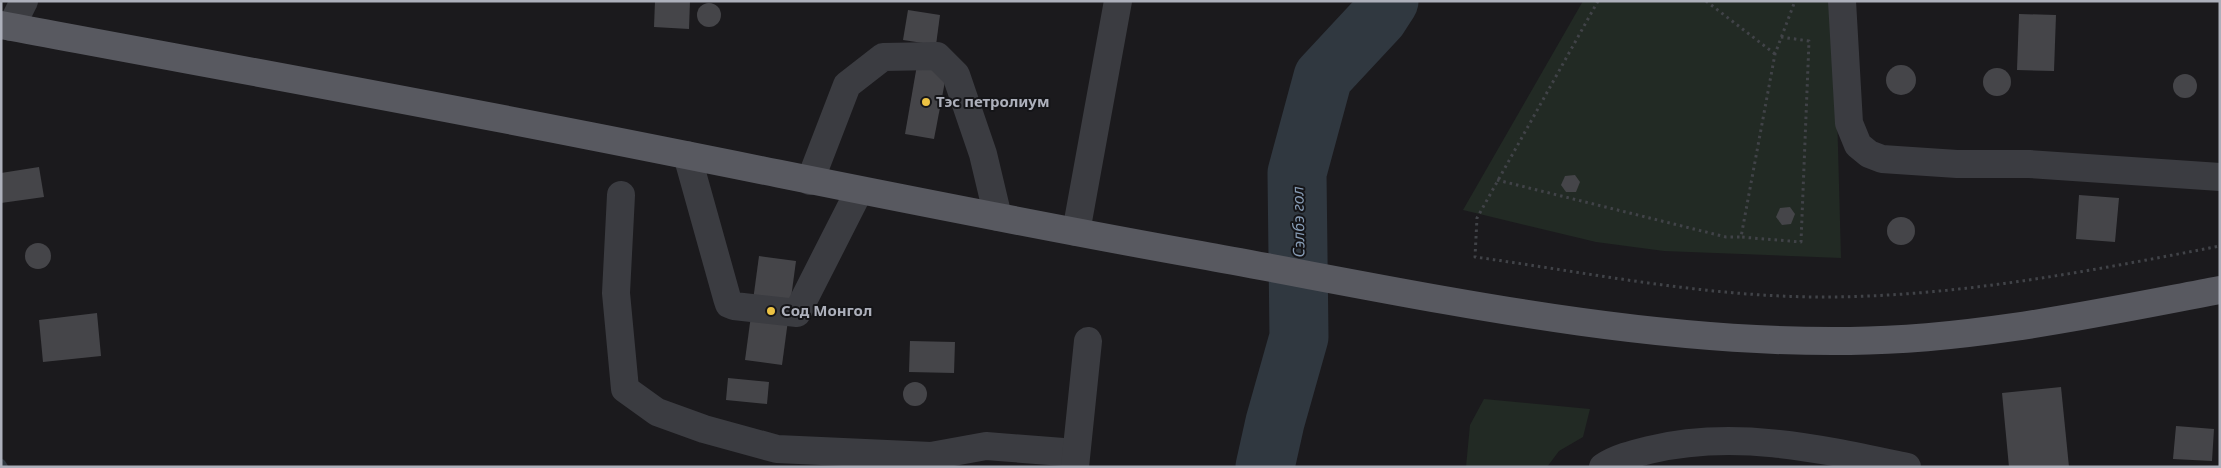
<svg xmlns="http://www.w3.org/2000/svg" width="2221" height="468" viewBox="0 0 2221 468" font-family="'Noto Sans',sans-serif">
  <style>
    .green { fill: #222a24 }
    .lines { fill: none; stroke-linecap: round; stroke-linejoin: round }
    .stream { stroke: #303840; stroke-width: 10 }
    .river { stroke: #303840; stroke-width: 59 }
    .building { fill: #454549 }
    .path { stroke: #414348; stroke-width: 3; stroke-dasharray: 2.5 4; stroke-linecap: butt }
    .minor { stroke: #3b3c41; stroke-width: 28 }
    .major { stroke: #585960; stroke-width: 28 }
    .poi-dot { fill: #ecc243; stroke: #151518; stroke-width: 2 }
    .labels { text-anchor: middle; stroke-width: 4; stroke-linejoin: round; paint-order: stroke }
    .poi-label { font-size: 15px; font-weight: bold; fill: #adb0bb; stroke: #151518; text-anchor: start }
    .water-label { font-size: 16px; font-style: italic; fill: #869bb4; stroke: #151518 }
  </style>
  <rect width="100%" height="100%" fill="#1b1a1d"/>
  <g class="green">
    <path d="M1583,1h251l7,257 -177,-7 -68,-9 -133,-32z"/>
    <path d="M1484,399l106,10 -7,28 -24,14 -12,16h-81l4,-42z"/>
  </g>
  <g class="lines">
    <path class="stream" d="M1,464l2,3"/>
    <path class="river" d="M1265,467l10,-45 24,-85 -2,-164 26,-96 55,-59 11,-17"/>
  </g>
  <g class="building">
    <path d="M655,1h35l-1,28 -35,-2z"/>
    <circle cx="709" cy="15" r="12"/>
    <path d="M908,10l32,5 -4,30 -33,-5z"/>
    <path d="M2019,14l37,1 -2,56 -37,-1z"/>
    <path d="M917,65l30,6 -13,68 -29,-5z"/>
    <circle cx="1901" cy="80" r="15"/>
    <circle cx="1997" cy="82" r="14"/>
    <circle cx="2185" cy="86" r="12"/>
    <path d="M39,167l5,30 -43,6v-30z"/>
    <path d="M1575,175l5,7 -4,10h-10l-5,-7 4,-9z"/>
    <path d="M2079,195l40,3 -4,44 -39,-3z"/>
    <path d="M1790,207l5,7 -4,10 -9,1 -6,-8 4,-9z"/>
    <circle cx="1901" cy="231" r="14"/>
    <circle cx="38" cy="256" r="13"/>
    <path d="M759,256l37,5 -14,104 -37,-5z"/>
    <path d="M97,313l4,43 -58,6 -4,-42z"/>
    <path d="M910,341l45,1 -1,31 -45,-1z"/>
    <path d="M728,378l41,4 -2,22 -41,-4z"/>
    <circle cx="915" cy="394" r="12"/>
    <path d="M2061,387l8,80h-60l-7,-74z"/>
    <path d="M2176,426l38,3 -2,32 -39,-2z"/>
  </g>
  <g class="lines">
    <g class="path">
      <path d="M1598,1l-121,217 -2,39c116,16 231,40 348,40 133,0 267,-26 397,-51"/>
      <path d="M1706,1l69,53"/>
      <path d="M1781,37l28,4 -8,201 -60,-5 34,-183 20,-53"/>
      <path d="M1497,180l229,57h15"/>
    </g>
    <g class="minor">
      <path d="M1842,1l7,122 9,22 11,9 13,5 75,5h72l191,13"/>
      <path d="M11,27l13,-26"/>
      <path d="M687,155l40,143 2,6 5,2 63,7 62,-122"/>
      <path d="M810,181l37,-96 36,-28 54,-1 19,19 27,79 15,63"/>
      <path d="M621,195l-5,98 9,96 32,23 47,17 73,20 154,7 55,-10 90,7"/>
      <path d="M1076,232l42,-231"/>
      <path d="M1075,467l13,-126"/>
      <path d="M1603,467c14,-9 30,-13 46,-17 87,-21 173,-1 258,17"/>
    </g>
    <path class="major" d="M1,25c197,37 393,72 589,111 204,40 407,83 611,119 211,38 434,89 649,86 124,-1 248,-28 370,-51"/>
  </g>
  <g class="poi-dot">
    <circle cx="926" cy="102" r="5"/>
    <circle cx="771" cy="311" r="5"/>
  </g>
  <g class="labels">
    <g class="poi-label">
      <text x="936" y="107">Тэс петролиум</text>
      <text x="781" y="316">Сод Монгол</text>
    </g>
    <g class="water-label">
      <text transform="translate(1298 222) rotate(-91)" y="6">Сэлбэ гол</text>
    </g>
  </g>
  <rect width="2221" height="468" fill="none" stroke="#adb0bb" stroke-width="5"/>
</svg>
